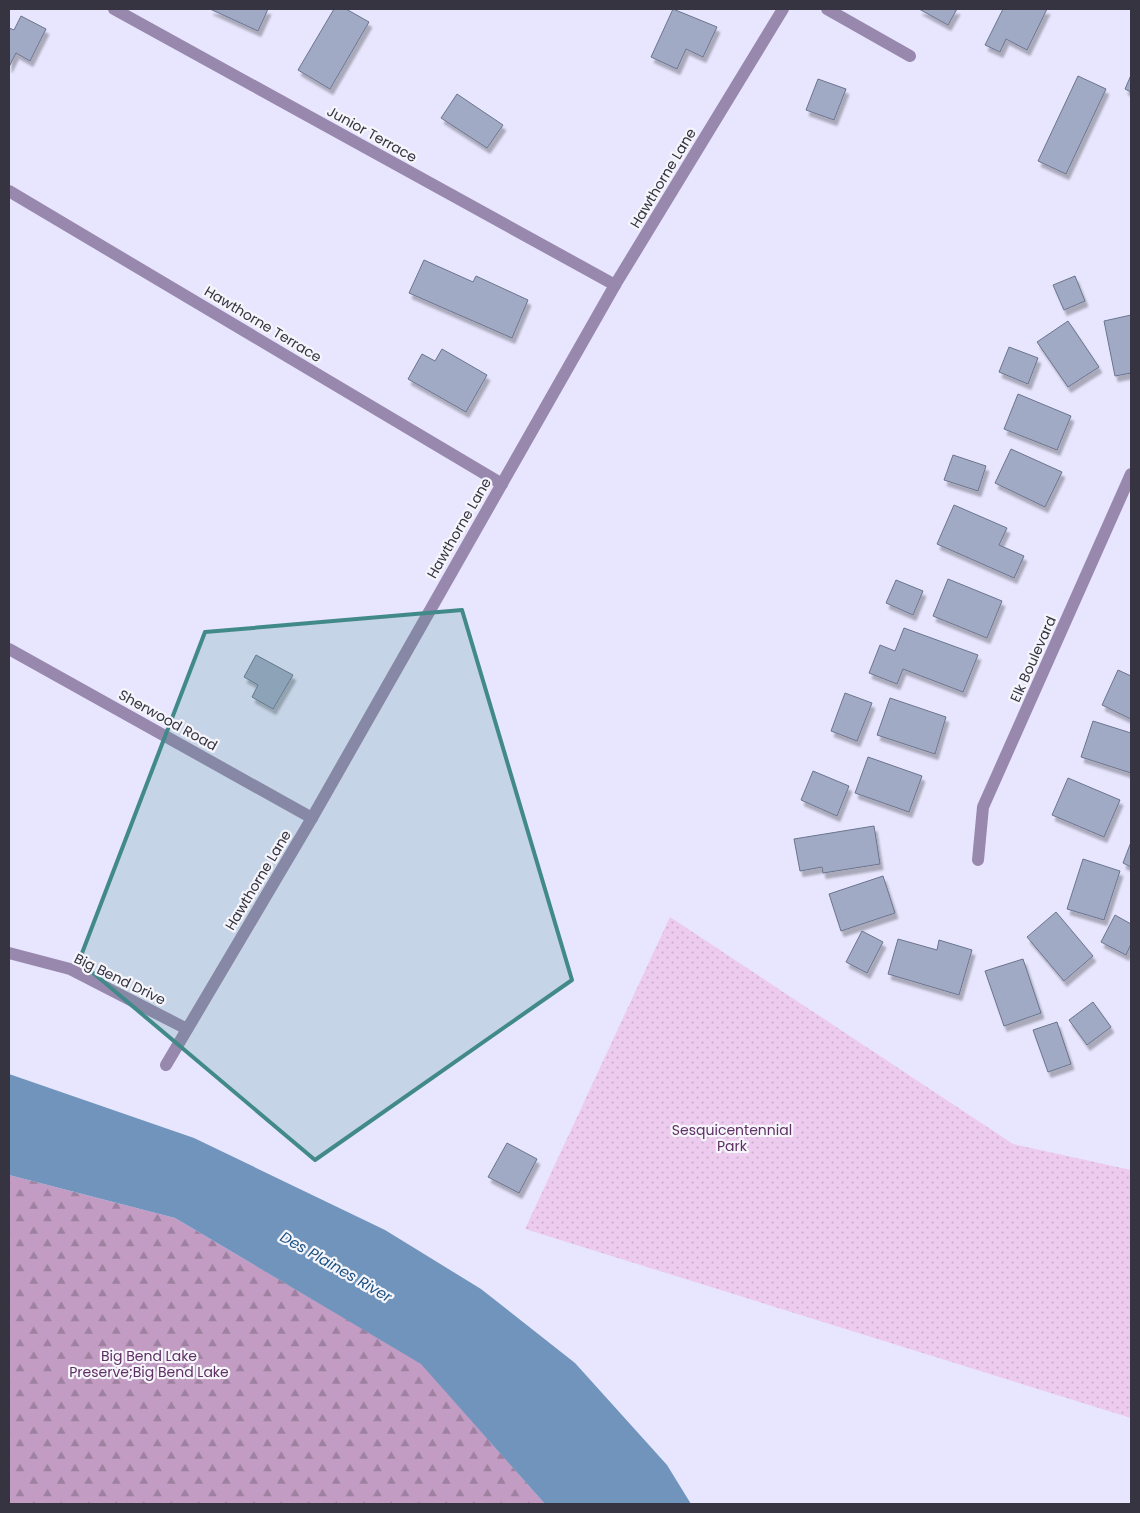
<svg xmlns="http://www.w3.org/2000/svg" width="1140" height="1513" viewBox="0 0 1140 1513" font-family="Poppins,sans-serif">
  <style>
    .green { fill: url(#green-dots) }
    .forest { fill: url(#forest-firs) }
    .water { fill: #7094bb }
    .building { fill: #a0aac5; stroke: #6b748d; filter: url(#shadow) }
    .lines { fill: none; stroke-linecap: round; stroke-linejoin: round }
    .minor { stroke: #9988ad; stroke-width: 12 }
    .marked { fill: #428a89; fill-opacity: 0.2; stroke: #428a89; stroke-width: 4; stroke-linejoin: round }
    .labels { text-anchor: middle; stroke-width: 4.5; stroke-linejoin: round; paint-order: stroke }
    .street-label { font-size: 14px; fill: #353440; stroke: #f5f5fb }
    .park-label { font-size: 14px; fill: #5f3063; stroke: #f5f5fb }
    .water-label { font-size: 15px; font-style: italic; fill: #1c5183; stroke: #f5f5fb }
  </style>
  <defs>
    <pattern id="green-dots" width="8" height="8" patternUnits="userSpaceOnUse" patternTransform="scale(1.25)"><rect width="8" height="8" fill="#edcbee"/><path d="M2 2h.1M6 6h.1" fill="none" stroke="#ccafcd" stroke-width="1.8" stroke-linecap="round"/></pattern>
    <pattern id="forest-firs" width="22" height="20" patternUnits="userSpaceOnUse" patternTransform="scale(1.25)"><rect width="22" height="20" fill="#c29cc3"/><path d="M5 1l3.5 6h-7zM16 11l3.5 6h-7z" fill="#9e80a0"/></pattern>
    <filter id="shadow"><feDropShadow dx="3" dy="5.5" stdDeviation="1" flood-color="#0004"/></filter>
  </defs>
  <rect width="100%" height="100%" fill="#e7e6fe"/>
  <path class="green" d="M670,917l343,227 118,26v248l-606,-189z"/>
  <path class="forest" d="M9,1175l166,43 247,146 123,140h-536z"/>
  <path class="water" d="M9,1074l185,64 191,92 96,59 94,74 92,102 24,39h-146l-124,-140 -246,-146 -166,-43z"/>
  <g class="building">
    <path d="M210,9h58l-10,22z"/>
    <path d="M334,9h12l23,13 -39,67 -32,-19z"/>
    <path d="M673,9l44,18 -14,30 -17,-8 -9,20 -26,-12z"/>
    <path d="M919,9h38l-9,16z"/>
    <path d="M1003,9h44l-20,41 -21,-11 -6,13 -15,-7z"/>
    <path d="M21,16l25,13 -16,32 -14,-8 -7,14v-39l5,2z"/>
    <path d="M1131,75v17l-6,-3z"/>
    <path d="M1078,76l28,13 -40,85 -28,-13z"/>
    <path d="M818,79l28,10 -12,31 -28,-10z"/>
    <path d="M457,94l46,31 -16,23 -46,-30z"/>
    <path d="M424,260l49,22 3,-6 52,24 -16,38 -103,-45z"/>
    <path d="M1075,276l10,25 -21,9 -11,-25z"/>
    <path d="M1131,315v58l-16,3 -11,-55z"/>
    <path d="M1068,321l31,46 -31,20 -31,-45z"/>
    <path d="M1009,347l29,11 -10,26 -29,-12z"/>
    <path d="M442,349l45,26 -21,37 -58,-33 14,-25 13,7z"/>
    <path d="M1018,394l53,22 -14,34 -53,-21z"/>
    <path d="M1011,449l51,23 -17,35 -50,-24z"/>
    <path d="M953,455l33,11 -8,25 -34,-11z"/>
    <path d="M954,505l53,23 -8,17 25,11 -10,22 -77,-34z"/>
    <path d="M948,579l54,22 -15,37 -54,-22z"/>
    <path d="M896,580l27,11 -10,24 -27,-12z"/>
    <path d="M904,628l74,27 -15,37 -60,-23 -6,15 -28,-11 11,-28 15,6z"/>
    <path d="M256,655l37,20 -20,34 -21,-12 6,-12 -14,-8z"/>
    <path d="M1118,670l13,6v43l-29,-14z"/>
    <path d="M845,693l27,10 -15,38 -26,-10z"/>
    <path d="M890,698l56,19 -11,37 -58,-19z"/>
    <path d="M1093,721l38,12v40l-50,-16z"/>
    <path d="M868,757l54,19 -13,36 -54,-19z"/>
    <path d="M813,771l36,15 -12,30 -36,-16z"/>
    <path d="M1068,778l52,22 -16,37 -52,-22z"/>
    <path d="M874,826l6,38 -57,9 -1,-6 -22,4 -6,-32z"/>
    <path d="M1131,842v25l-8,-4z"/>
    <path d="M1083,859l37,12 -16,49 -37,-11z"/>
    <path d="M883,876l12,37 -54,18 -12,-37z"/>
    <path d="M1056,912l37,44 -29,25 -37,-44z"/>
    <path d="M1115,915l16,9v20l-5,11 -25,-13z"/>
    <path d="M862,931l21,11 -16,31 -21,-11z"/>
    <path d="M898,939l39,11 2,-10 33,10 -13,45 -71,-21z"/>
    <path d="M1023,959l18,54 -37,13 -19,-55z"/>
    <path d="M1093,1002l18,25 -24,18 -18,-25z"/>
    <path d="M1057,1022l14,42 -23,8 -15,-42z"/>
    <path d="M507,1143l30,16 -18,34 -31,-16z"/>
  </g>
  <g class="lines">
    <g class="minor">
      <path d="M114,9l501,276"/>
      <path d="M827,9l83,47"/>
      <path d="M9,191l493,293"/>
      <path d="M9,649l303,169"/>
      <path d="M978,860l5,-53 148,-333"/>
      <path d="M9,953l61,16 117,60"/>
      <path d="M166,1065l146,-247 303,-533 168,-276"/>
    </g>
  </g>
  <path class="marked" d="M462,610l110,370 -257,180 -236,-199 126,-329z"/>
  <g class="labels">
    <g class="street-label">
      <text transform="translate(372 134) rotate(29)" y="5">Junior Terrace</text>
      <text transform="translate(663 178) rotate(-59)" y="5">Hawthorne Lane</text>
      <text transform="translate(263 324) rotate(31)" y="5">Hawthorne Terrace</text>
      <text transform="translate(459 528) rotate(-60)" y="5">Hawthorne Lane</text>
      <text transform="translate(1033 659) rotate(-66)" y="5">Elk Boulevard</text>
      <text transform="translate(168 720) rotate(29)" y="5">Sherwood Road</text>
      <text transform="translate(258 880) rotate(-59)" y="5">Hawthorne Lane</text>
      <text transform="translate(120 979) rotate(26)" y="5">Big Bend Drive</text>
    </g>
    <g class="park-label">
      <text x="732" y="1135">Sesquicentennial<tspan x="732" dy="16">Park</tspan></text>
      <text x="149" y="1361">Big Bend Lake<tspan x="149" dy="16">Preserve;Big Bend Lake</tspan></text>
    </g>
    <g class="water-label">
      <text transform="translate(336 1267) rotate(30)" y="5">Des Plaines River</text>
    </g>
  </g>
  <rect width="1140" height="1513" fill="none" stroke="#353440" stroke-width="20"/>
</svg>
